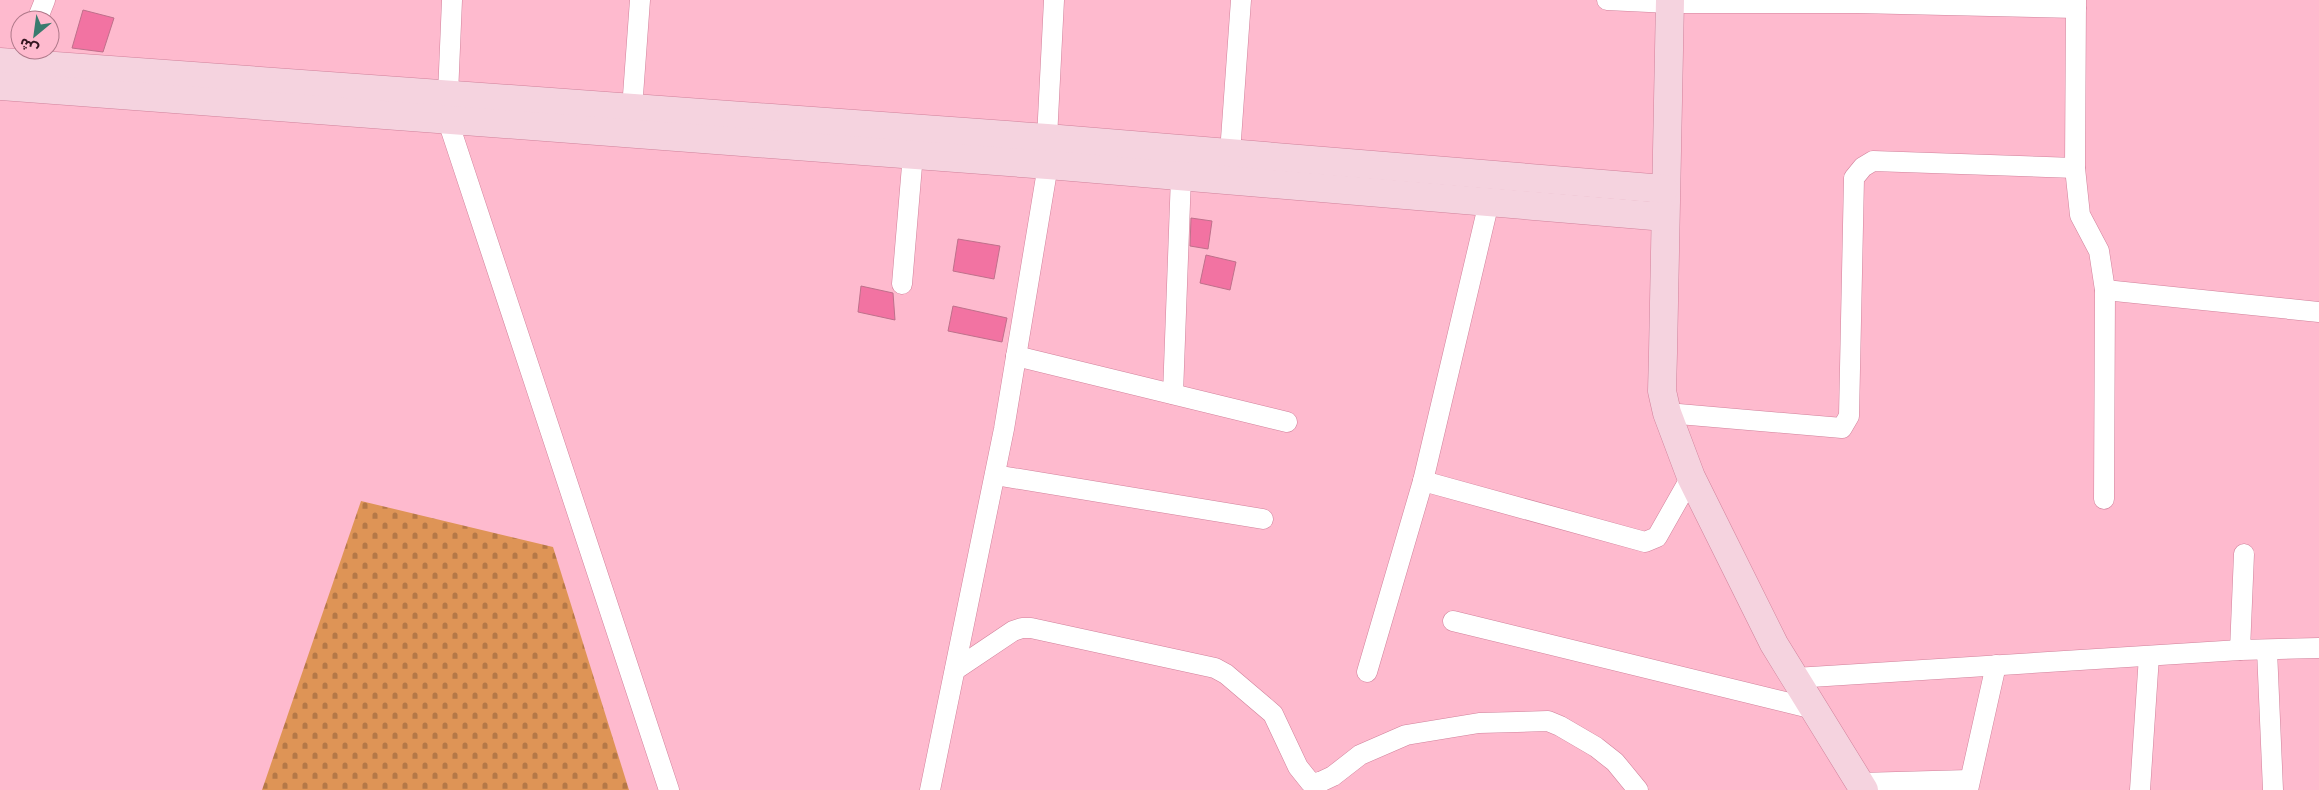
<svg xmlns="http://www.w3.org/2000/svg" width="2319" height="790" viewBox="0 0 2319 790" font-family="Commissioner,'Noto Sans Arabic',sans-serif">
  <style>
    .cemetery { fill: url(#cemetery-stones) }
    .building { fill: #f273a2; stroke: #bf708b }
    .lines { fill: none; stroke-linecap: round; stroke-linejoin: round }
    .street-casing { stroke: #d1819b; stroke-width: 21 }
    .secondary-casing { stroke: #d1819b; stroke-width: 29 }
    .street { stroke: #fff; stroke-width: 20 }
    .secondary { stroke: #f5d3df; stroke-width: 28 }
  </style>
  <defs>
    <pattern id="cemetery-stones" width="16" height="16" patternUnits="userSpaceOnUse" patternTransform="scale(1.25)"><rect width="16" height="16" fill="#de9456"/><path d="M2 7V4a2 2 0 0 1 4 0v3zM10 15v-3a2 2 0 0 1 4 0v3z" fill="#b57847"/></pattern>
  </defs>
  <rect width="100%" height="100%" fill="#febace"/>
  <path class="cemetery" d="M361,501l192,46 76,243h-367z"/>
  <g class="building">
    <path d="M83,10l31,8 -11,34 -31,-4z"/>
    <path d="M1191,218l21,3 -4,28 -18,-3z"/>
    <path d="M958,239l42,7 -6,33 -41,-8z"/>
    <path d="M1206,255l30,7 -6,28 -30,-7z"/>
    <path d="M861,286l32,7 2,27 -37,-8z"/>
    <path d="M953,306l54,12 -5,24 -54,-11z"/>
  </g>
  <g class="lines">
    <g class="street-casing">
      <g id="street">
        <path d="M452,0l-5,118 222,672"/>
        <path d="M1607,0l63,3h186l220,5"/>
        <path d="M2076,0l-1,168 5,47 19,36 6,39 -1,209"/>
        <path d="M37,20l8,-20"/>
        <path d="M632,109l8,-109"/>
        <path d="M1230,153l11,-153"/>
        <path d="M902,284l11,-130"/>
        <path d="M2105,290l214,22"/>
        <path d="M1016,356l271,66"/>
        <path d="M1173,394l8,-218"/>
        <path d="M1667,413l175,15 7,-12 5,-238 9,-11 10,-6 202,7"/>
        <path d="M995,475l268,44"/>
        <path d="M1423,481l222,61 12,-5 34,-60"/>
        <path d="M1453,621l361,88"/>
        <path d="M2240,650l4,-96"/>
        <path d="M2267,650l6,140"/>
        <path d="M955,670l58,-39 9,-3h9l184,40 11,6 47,40 25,53 12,15 8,1 15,-7 27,-21 46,-20 73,-12 69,-2 12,5 36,21 19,15 23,28"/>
        <path d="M1367,672l56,-191 66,-279"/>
        <path d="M1795,678l445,-28 79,-2"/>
        <path d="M1860,783l109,-3"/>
        <path d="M930,790l74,-361 44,-264 -1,-27 7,-138"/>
        <path d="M1968,790l28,-125"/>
        <path d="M2140,790l9,-134"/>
      </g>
    </g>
    <g class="secondary-casing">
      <g id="secondary">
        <path d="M1670,0l-7,353 -1,38 5,22 24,64 83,167 90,146"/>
        <path d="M0,62l1047,76 617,51"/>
        <path d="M0,86l1048,79 617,52"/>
      </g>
    </g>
    <use href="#street" class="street"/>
    <use href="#secondary" class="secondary"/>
  </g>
  <g transform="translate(35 35) rotate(209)"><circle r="24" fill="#febace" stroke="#ae7889"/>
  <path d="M0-4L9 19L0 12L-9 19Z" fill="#387b6e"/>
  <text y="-8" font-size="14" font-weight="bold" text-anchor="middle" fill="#351621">ش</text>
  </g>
</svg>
